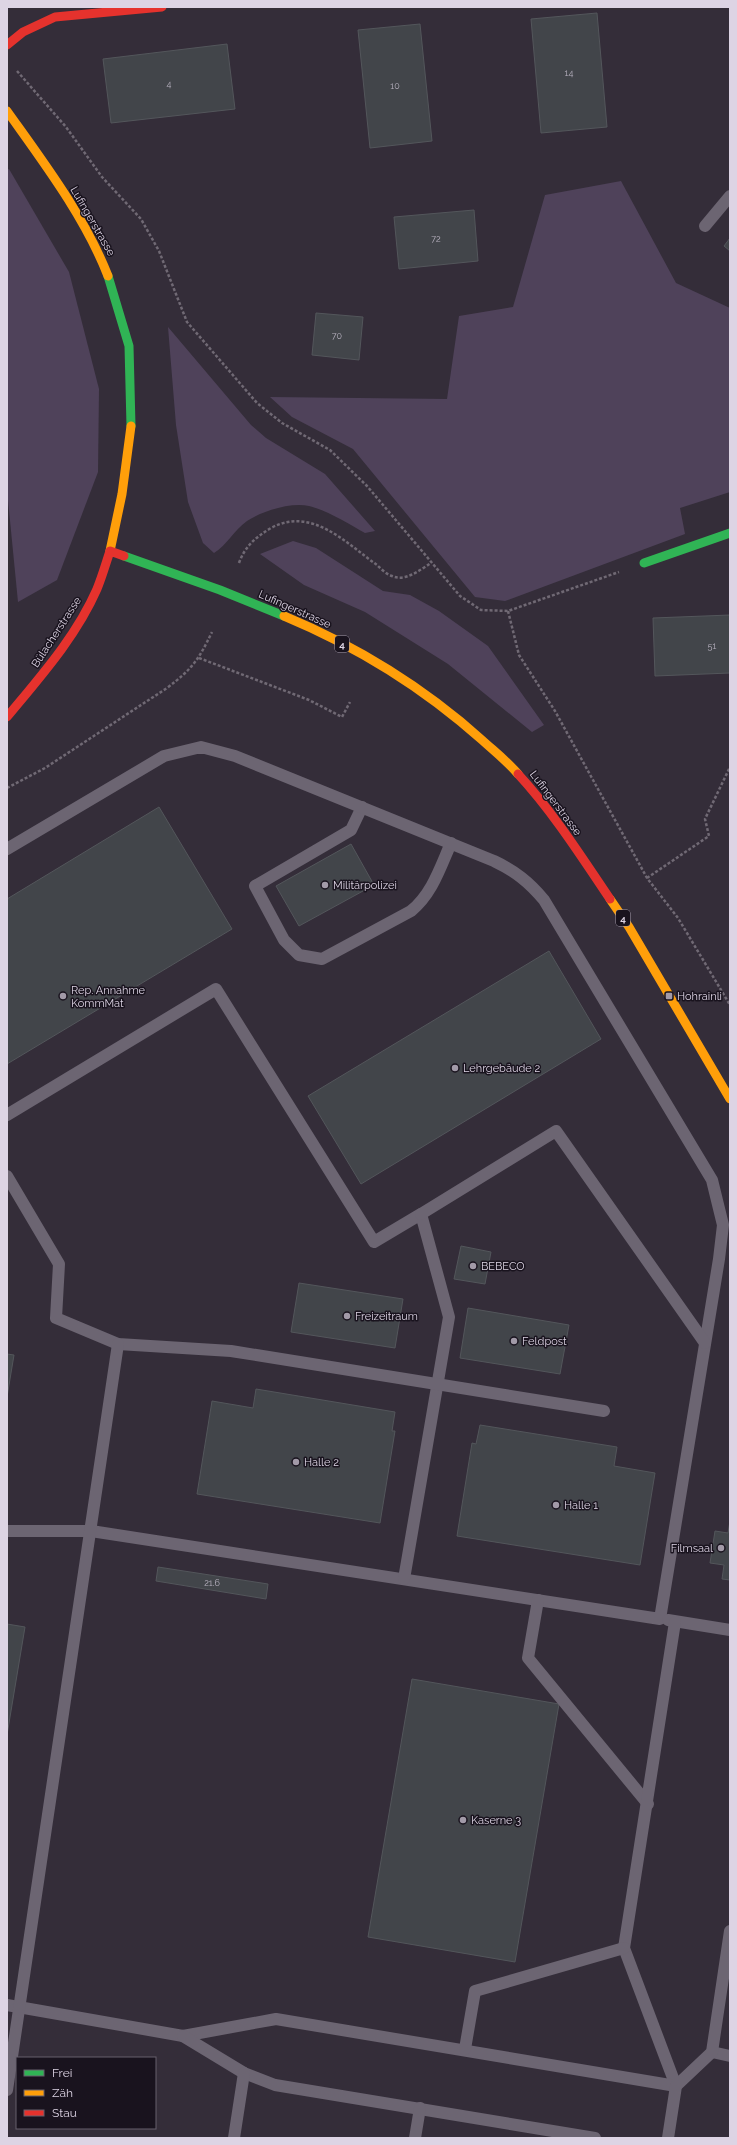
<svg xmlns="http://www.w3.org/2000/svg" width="737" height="2145" viewBox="0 0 737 2145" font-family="Raleway,sans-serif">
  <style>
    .green { fill: #4f425a }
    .building { fill: #42454a; stroke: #53565b }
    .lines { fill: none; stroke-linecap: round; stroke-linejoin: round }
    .path { stroke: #706974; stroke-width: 2.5; stroke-dasharray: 3 2; stroke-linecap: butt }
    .lane { stroke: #6c6572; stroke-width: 12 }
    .fast { stroke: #30b455; stroke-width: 9 }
    .slow { stroke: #ff9f0a; stroke-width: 9 }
    .jam { stroke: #e5322d; stroke-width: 9 }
    .poi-dot { fill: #a29aa8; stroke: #19131e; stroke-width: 1.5 }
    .labels { text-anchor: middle; stroke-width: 3; stroke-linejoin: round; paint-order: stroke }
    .number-label { font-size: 9px; fill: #b6b0be }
    .shield { fill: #19131e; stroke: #a29aa9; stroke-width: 1 }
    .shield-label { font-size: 10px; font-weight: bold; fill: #ddd4e4 }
    .street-label { font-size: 11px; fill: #ddd4e4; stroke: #19131e }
    .poi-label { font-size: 11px; fill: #ddd4e4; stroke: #19131e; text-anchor: start }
  </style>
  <rect width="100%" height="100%" fill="#342d39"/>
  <g class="green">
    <path d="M9,169l60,103 30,117 -1,83 -41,108 -39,22 -11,-112v-320z"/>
    <path d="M621,181l55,102 54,25v184l-50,16 5,26 -180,67 -30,-4 -122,-148 -61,-32 -22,-20 177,2 12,-83 54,-9 32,-112z"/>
    <path d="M168,327l83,98 15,13 59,36 50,57 -10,2c-16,-9 -39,-23 -56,-27 -18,-4 -47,5 -62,15 -13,9 -20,24 -33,32l-11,-10 -15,-41 -12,-77z"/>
    <path d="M293,541l23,7 67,43 27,4 29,16 49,35 56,79 -12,7 -84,-68 -83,-52 -61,-27 -44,-31z"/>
  </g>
  <g class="building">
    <path d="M597,13l10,114 -66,6 -10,-114z"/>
    <path d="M420,24l12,117 -62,7 -12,-118z"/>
    <path d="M227,44l8,65 -124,14 -8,-64z"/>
    <path d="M474,210l4,51 -79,8 -5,-52z"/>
    <path d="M730,238v13l-6,-5z"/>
    <path d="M316,313l47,4 -4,43 -47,-5z"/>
    <path d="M730,615v58l-75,3 -2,-58z"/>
    <path d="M159,807l73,122 -225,135v-165z"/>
    <path d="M351,844l23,41 -75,41 -23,-40z"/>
    <path d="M549,951l52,88 -240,145 -53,-88z"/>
    <path d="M461,1246l30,6 -6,32 -31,-5z"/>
    <path d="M299,1283l104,16 -8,49 -104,-16z"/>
    <path d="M468,1308l101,17 -9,49 -100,-16z"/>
    <path d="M7,1354l7,1 -7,42z"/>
    <path d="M256,1389l139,23 -3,19h3l-15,92 -183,-29 15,-93 41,7z"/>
    <path d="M480,1425l137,22 -3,19 41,7 -15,92 -183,-29 15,-93 4,1z"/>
    <path d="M730,1521v59l-8,-1 2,-14 -14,-2 5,-32 13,2z"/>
    <path d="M158,1567l110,17 -2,15 -110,-18z"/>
    <path d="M7,1624l18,3 -18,108z"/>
    <path d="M412,1679l147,25 -44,258 -147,-25z"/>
  </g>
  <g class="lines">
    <g class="path">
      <path d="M17,71l49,56 36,50 39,42 18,32 28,71 70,81 25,20 48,27 37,36 93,110 21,14 27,1 111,-39"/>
      <path d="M239,563c6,-17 17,-26 32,-35 41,-22 75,15 106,37 4,4 9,9 15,11 13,6 28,-6 39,-13"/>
      <path d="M508,611l11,44 36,56 92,167 31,40 52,87"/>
      <path d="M199,658l110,42 33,17 8,-15"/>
      <path d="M7,788l38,-20 122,-80c25,-19 31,-27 45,-56"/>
      <path d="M647,878l62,-42 -4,-17 25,-52"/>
    </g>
    <g class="lane">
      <path d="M705,226l25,-30"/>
      <path d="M362,807l-11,23 -96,56 29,54 15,15 23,4 89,-48c21,-17 29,-43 40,-68"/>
      <path d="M7,849l157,-93 37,-9 34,9 259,105c21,10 35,21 50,39l168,280 11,45 -4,34 -59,360 -569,-88h-84"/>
      <path d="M7,1115l209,-126 158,253 47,-28 28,103 -45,262"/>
      <path d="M7,1176l52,88 -3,54 62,26 113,7 373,60"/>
      <path d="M421,1214l135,-83 149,212"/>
      <path d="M538,1600l-10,58 120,146"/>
      <path d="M668,1620l62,10"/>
      <path d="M675,1622l-51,326 52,138"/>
      <path d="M7,2005l176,31 93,-17 400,67"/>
      <path d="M183,2036l61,37 31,12 320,53"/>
      <path d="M465,2049l10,-58 149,-43"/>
      <path d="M712,2052l18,4"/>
      <path d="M7,2090l111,-746"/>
      <path d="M234,2138l10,-65"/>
      <path d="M415,2138l5,-30"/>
      <path d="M668,2138l8,-52 36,-34 18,-121"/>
    </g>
    <g class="fast">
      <path d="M108,276l21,70 2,80"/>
      <path d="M124,556l96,34 64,26"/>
      <path d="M644,563l86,-30"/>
    </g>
    <g class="slow">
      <path d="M7,111c37,52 78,106 101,165"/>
      <path d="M110,551l12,-57 9,-68"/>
      <path d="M284,616c72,30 140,72 198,124 12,11 25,21 36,34"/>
      <path d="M610,899l19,28 101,172"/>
    </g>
    <g class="jam">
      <path d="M7,45l16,-13 32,-15 107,-10"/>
      <path d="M7,717c33,-40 69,-80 90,-128 5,-12 9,-26 13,-38l14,5"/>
      <path d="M518,774c35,38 63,82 92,125"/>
    </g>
  </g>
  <g class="poi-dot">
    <circle cx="325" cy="885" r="4"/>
    <circle cx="63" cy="996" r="4"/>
    <rect x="665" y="992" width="8" height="8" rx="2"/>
    <circle cx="455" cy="1068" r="4"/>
    <circle cx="473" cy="1266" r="4"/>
    <circle cx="347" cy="1316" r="4"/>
    <circle cx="514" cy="1341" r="4"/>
    <circle cx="296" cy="1462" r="4"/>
    <circle cx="556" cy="1505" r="4"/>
    <circle cx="721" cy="1548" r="4"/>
    <circle cx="463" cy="1820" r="4"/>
  </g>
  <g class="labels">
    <g class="number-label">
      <text x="569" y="76">14</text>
      <text x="169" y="87">4</text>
      <text x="395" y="89">10</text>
      <text x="436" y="242">72</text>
      <text x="337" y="339">70</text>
      <text x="712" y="649">51</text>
      <text x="212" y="1586">21.6</text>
    </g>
    <g class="shield">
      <rect x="335" y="636" width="14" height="16" rx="3"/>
      <rect x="616" y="910" width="14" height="16" rx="3"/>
    </g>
    <g class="shield-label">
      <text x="342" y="648">4</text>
      <text x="623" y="922">4</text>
    </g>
    <g class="street-label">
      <text transform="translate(93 221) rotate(60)" y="4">Lufingerstrasse</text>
      <text transform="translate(295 609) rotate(24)" y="4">Lufingerstrasse</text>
      <text transform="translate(56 632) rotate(-57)" y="4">Bülacherstrasse</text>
      <text transform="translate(556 803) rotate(53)" y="4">Lufingerstrasse</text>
    </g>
    <g class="poi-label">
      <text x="333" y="889">Militärpolizei</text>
      <text x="71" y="994">Rep. Annahme<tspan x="71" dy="13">KommMat</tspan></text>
      <text x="677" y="1000">Hohrainli</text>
      <text x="463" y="1072">Lehrgebäude 2</text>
      <text x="481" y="1270">BEBECO</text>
      <text x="355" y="1320">Freizeitraum</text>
      <text x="522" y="1345">Feldpost</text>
      <text x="304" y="1466">Halle 2</text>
      <text x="564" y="1509">Halle 1</text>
      <text x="713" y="1552" text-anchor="end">Filmsaal</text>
      <text x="471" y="1824">Kaserne 3</text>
    </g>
  </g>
  <rect width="737" height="2145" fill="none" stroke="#ddd4e4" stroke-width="16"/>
  <rect x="16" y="2057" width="140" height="72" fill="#19131e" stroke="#67606d"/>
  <rect x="24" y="2070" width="20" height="6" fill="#30b455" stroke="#67606d"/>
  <text x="52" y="2077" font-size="12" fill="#ddd4e4">Frei</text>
  <rect x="24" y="2090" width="20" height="6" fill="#ff9f0a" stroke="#67606d"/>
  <text x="52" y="2097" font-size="12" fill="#ddd4e4">Zäh</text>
  <rect x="24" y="2110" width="20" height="6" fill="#e5322d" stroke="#67606d"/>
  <text x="52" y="2117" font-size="12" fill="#ddd4e4">Stau</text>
</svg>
